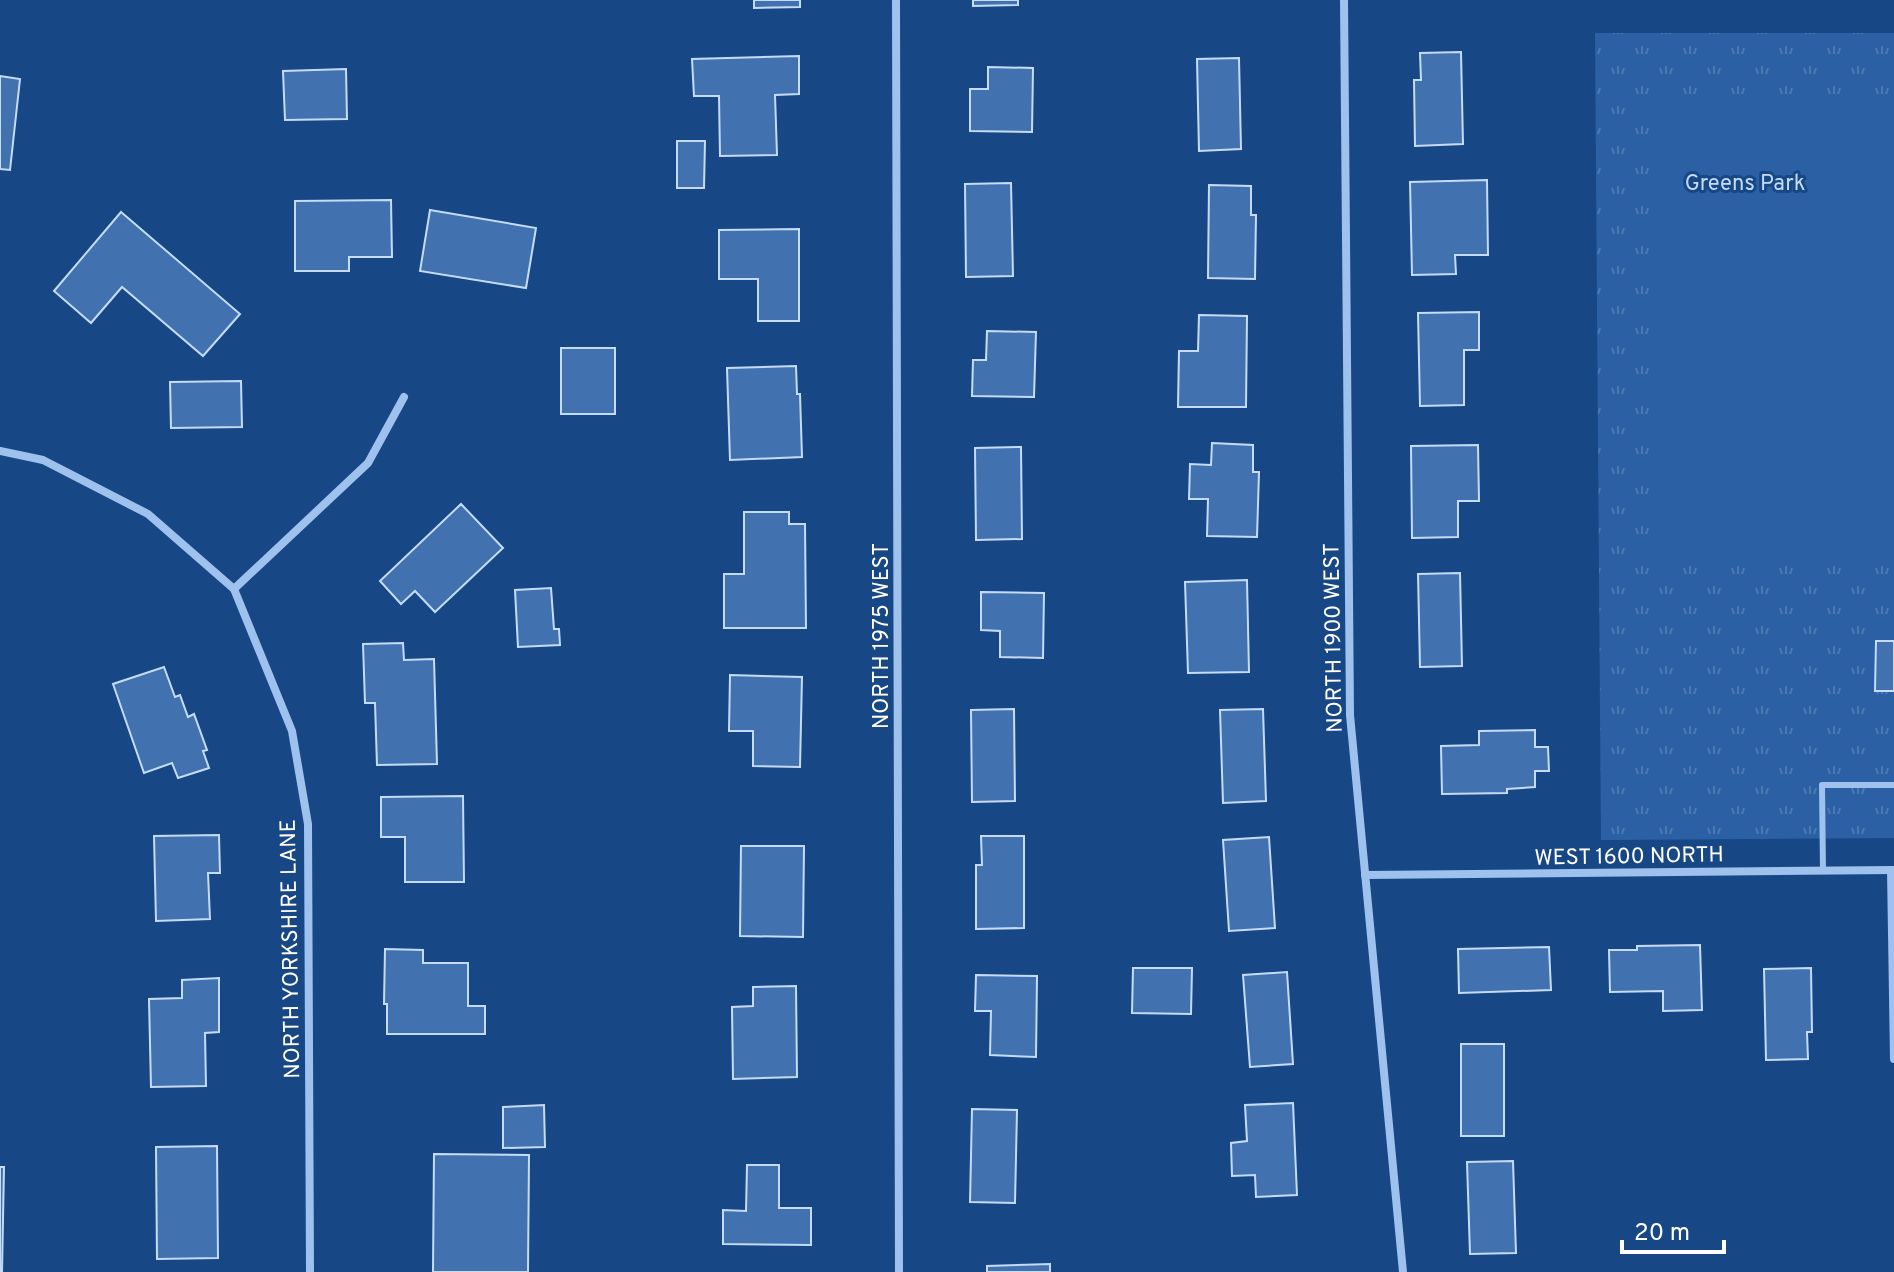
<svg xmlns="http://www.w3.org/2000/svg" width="1894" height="1272" viewBox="0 0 1894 1272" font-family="Overpass,sans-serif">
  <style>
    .park { fill: url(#park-tufts) }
    .pitch { fill: #2b61a4 }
    .building { fill: #4171af; stroke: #c4dcf9; stroke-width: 2 }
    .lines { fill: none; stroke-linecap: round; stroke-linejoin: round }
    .service { stroke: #9ec1ed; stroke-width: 6 }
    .minor { stroke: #9ec1ed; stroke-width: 8 }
    .labels { text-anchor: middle; stroke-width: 6; stroke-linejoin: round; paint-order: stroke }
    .park-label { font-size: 22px; fill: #c4dcf9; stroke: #184786 }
    .street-label { font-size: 22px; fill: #fff; stroke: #184786 }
  </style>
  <defs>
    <pattern id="park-tufts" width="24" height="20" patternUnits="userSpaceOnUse" patternTransform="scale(2)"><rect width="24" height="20" fill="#2b61a4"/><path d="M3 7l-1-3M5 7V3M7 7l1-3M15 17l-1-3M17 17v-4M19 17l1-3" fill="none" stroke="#4b79b2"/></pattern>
  </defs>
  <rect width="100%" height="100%" fill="#184786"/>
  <path class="park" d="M1595,33h299v805l-293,2z"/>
  <path class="pitch" d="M1894,101v458l-236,3 -6,-458z"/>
  <g class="building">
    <path d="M754,0h46v7l-46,1z"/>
    <path d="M973,0h45v5l-45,1z"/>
    <path d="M1461,52l2,92 -48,2 -1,-66h7l-1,-27z"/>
    <path d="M799,56v38l-24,1 2,60 -57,1 -1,-60h-25l-2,-37z"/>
    <path d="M1239,58l2,91 -42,2 -2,-92z"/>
    <path d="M988,67l45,1 -1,64 -62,-1v-42h18z"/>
    <path d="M346,69l1,50 -62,1 -2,-49z"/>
    <path d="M0,76l20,3 -10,91 -10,-1z"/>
    <path d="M677,141h28l-1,47h-27z"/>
    <path d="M1487,180l1,75h-33l1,19 -44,1 -2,-93z"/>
    <path d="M1011,183l2,93 -47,1 -1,-93z"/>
    <path d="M1209,185l42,1v29h5l-1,64 -47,-1z"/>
    <path d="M391,200l1,57h-43v14h-54v-70z"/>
    <path d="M430,210l106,18 -10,60 -106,-17z"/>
    <path d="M121,212l119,102 -37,42 -81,-69 -31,36 -37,-32z"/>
    <path d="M799,229v92h-41v-42h-39v-49z"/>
    <path d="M1479,312v38h-15v55l-44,1 -2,-93z"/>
    <path d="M1199,315l48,1 -1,91h-68l1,-56h19z"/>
    <path d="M987,331l49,1 -2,65 -62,-1 1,-36h13z"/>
    <rect x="561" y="348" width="54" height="66"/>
    <path d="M796,366l1,28h3l2,63 -72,3 -3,-92z"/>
    <path d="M241,381l1,46 -71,1 -1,-46z"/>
    <path d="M1212,443l41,2v27h6l-2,65 -50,-1 1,-37h-19l1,-35 21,1z"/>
    <path d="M1478,445l1,56h-21v36l-46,1 -1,-92z"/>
    <path d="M1021,447l1,92 -46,1 -1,-92z"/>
    <path d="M461,504l42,44 -68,64 -20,-21 -14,13 -21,-23z"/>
    <path d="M744,512h45v12h16l1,104h-82v-54h20z"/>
    <path d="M1460,573l2,93 -42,1 -2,-93z"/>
    <path d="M1247,580l2,92 -61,1 -3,-91z"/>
    <path d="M551,588l3,41h5l1,16 -42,2 -3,-57z"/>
    <path d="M981,592l63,1 -1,65 -43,-1v-26l-19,-1z"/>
    <path d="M1876,641h18v50h-19z"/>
    <path d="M403,643l1,17 30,-1 3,105 -60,1 -2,-62h-10l-2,-59z"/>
    <path d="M164,667l11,30 5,-2 8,22 6,-3 13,36 -4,1 6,17 -31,10 -6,-15 -28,10 -31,-89z"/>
    <path d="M730,675l72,2 -2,90 -47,-1v-35h-24z"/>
    <path d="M1014,709l1,92 -43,1 -1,-92z"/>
    <path d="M1263,709l3,92 -43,2 -3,-93z"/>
    <path d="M1535,730v17h13l1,24h-14v16l-28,2v4l-65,1 -1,-48 38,-1v-14z"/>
    <path d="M463,796l1,86h-59v-45h-24v-40z"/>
    <path d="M219,835l1,38h-12l2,46 -54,2 -2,-85z"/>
    <path d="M981,836h43v92l-48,1v-64h6z"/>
    <path d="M1269,837l6,91 -46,3 -6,-91z"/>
    <path d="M741,846h63l-1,91 -63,-1z"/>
    <path d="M1700,945l2,65 -39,1v-20l-53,1 -1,-42h28v-4z"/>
    <path d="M1549,947l2,43 -92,3 -1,-44z"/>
    <path d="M385,949l38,1v13h45v43h17v28h-98v-30h-3z"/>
    <path d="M1133,968h59l-1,46 -59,-1z"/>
    <path d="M1811,968l1,64h-5l1,27 -42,1 -2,-91z"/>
    <path d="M1287,972l6,92 -43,3 -7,-92z"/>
    <path d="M976,975l61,1 -1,81 -46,-2 1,-44h-16z"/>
    <path d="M219,978v54l-14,1 1,53 -55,1 -2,-88 33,-1v-18z"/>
    <path d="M796,986l1,91 -64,2 -1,-72 21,-1v-19z"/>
    <rect x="1461" y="1044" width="43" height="92"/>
    <path d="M1293,1103l4,92 -41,2 -1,-22 -23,1 -1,-33 16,-2 -2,-36z"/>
    <path d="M544,1105l1,42 -42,1v-41z"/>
    <path d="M972,1109l45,1 -2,93 -45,-1z"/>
    <path d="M217,1146l1,112 -61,1 -1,-112z"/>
    <path d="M434,1154l95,1 -1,117h-95z"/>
    <path d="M1513,1161l3,92 -46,1 -3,-92z"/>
    <path d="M747,1165h32v43h32v37l-88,-1v-34l23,1z"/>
    <path d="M0,1167h4l-2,105h-2z"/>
    <path d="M1050,1264v8h-63v-6z"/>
  </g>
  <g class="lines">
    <path class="service" d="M1823,871l-1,-86h72"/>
    <g class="minor">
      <path d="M896,0l3,1272"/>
      <path d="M1344,0l6,715 53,557"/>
      <path d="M0,451l43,9 105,54 86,75 58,142 16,93 2,448"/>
      <path d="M234,589l134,-126 36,-66"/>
      <path d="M1891,870l3,189"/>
      <path d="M1365,875l529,-5"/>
    </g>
  </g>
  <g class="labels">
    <g class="park-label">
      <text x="1745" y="190">Greens Park</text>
    </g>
    <g class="street-label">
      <text transform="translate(880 636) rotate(-90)" y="8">NORTH 1975 WEST</text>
      <text transform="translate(1332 638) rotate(-91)" y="8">NORTH 1900 WEST</text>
      <text transform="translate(1629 855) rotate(-1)" y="8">WEST 1600 NORTH</text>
      <text transform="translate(289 949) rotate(-91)" y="8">NORTH YORKSHIRE LANE</text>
    </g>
  </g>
  <path d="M1622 1240v12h102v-12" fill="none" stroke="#ffffff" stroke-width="4"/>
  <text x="1634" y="1240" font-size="24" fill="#ffffff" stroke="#184786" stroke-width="6" paint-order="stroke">20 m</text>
</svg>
